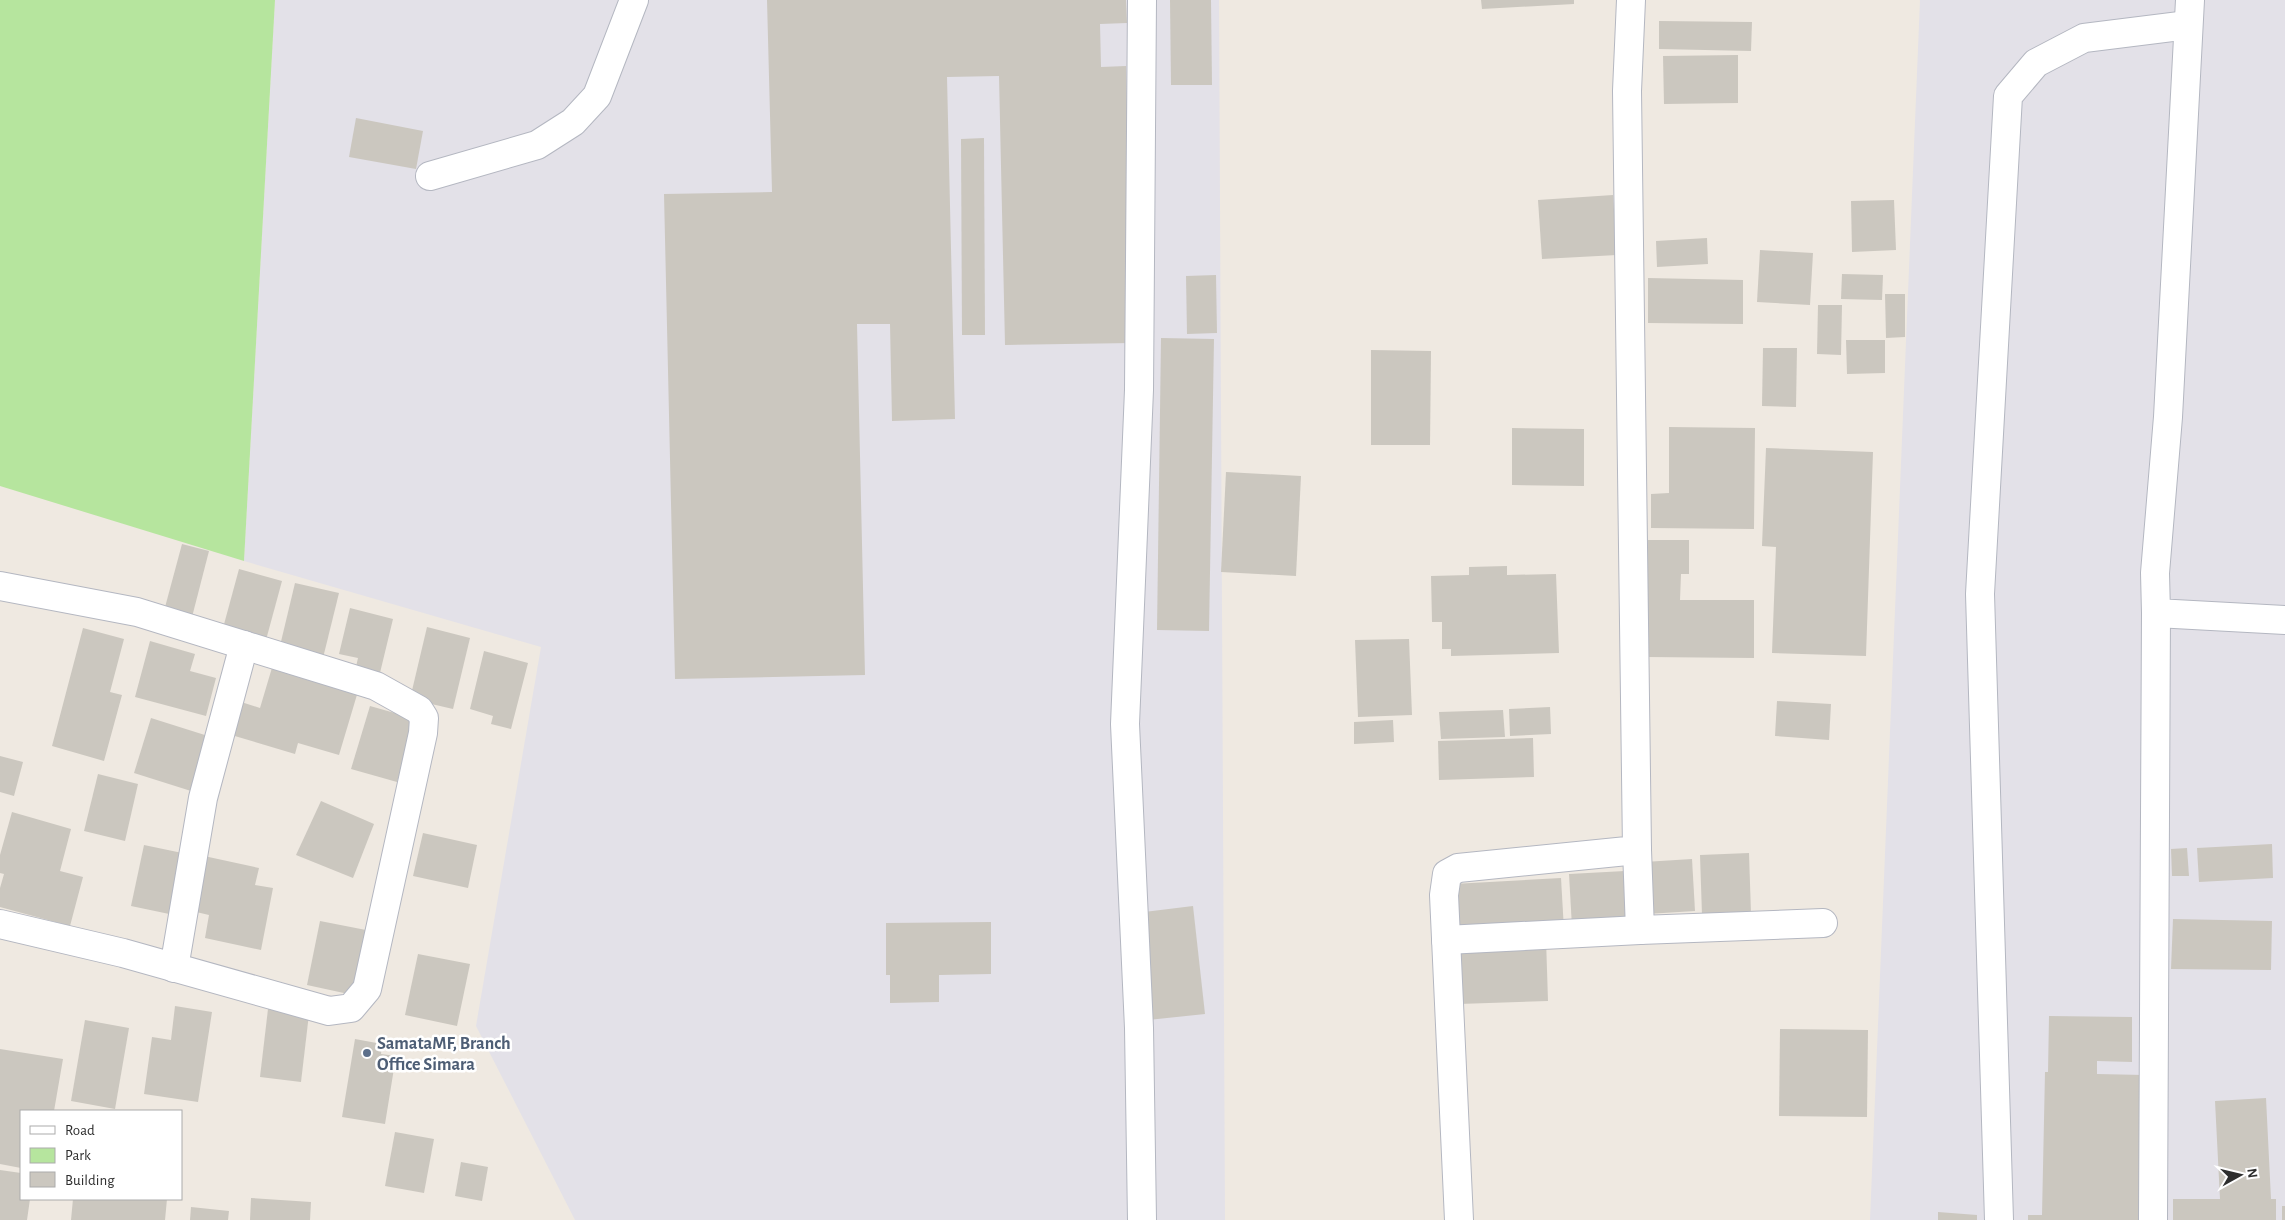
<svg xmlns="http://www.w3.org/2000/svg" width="2285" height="1220" viewBox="0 0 2285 1220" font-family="'Alegreya Sans',sans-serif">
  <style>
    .industrial { fill: #e3e1e8 }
    .green { fill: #b6e59e }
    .building { fill: #cbc7bf }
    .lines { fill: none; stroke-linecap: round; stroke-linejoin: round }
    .minor-casing { stroke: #b4b7c1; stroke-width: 30 }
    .minor { stroke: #fff; stroke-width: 28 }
    .service-dot { fill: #5c6f8a; stroke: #fff; stroke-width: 2 }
    .labels { text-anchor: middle; stroke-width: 5; stroke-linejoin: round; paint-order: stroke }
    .service-label { font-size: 18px; font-weight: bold; fill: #4e5e75; stroke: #fff; text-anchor: start }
  </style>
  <rect width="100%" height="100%" fill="#efe9e1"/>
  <g class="industrial">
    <path d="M275,0h944l6,1220h-650l-99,-194 65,-379 -297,-86z"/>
    <path d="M1920,0h365v1220h-415z"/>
  </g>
  <path class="green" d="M0,0h275l-31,561 -244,-75z"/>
  <g class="building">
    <path d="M767,0h359l1,23 -27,1 1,43 25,-1 6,277 -127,2 -6,-269 -52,1 8,342 -63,2 -2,-97h-33l8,351 -190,4 -11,-485 108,-2z"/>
    <path d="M1170,0h41l1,85h-41z"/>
    <path d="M1481,0h93v4l-92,5z"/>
    <path d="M1659,21l93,1 -1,29 -92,-2z"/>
    <path d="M1738,55v48l-74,1 -1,-48z"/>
    <path d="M356,118l67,13 -7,38 -67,-12z"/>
    <path d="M984,138l1,197h-23l-1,-196z"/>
    <path d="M1613,195l4,60 -75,4 -4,-59z"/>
    <path d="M1894,200l2,50 -44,2 -1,-51z"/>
    <path d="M1707,238l1,26 -51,3 -1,-26z"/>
    <path d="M1760,250l53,3 -3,52 -53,-3z"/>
    <path d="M1842,274l41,1 -1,25 -41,-1z"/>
    <path d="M1216,275l1,58 -30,1 -1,-58z"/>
    <path d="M1648,278l95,2v44l-95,-1z"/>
    <path d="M1885,294h20v43l-19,1z"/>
    <path d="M1818,305h24l-1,50 -24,-1z"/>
    <path d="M1161,338l53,1 -5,292 -52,-1z"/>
    <path d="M1846,340h39v33l-38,1z"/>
    <path d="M1763,348h34l-1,59 -34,-1z"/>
    <path d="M1371,350l60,1 -1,94h-59z"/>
    <path d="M1669,427l86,1 -1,101 -103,-1v-34l18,-1z"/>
    <path d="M1512,428l72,1v57l-72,-1z"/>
    <path d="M1766,448l107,4 -7,204 -94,-3 4,-106 -14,-1z"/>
    <path d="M1226,472l75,4 -5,100 -75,-4z"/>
    <path d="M1648,540h41v34h-8l-1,26h74v58l-107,-1z"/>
    <path d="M182,544l27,7 -17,66 -28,-6z"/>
    <path d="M1507,566v9l49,-1 3,79 -108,3v-7h-9v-27h-10l-1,-46 38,-1v-8z"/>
    <path d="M239,569l43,12 -16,59 -43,-12z"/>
    <path d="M295,583l44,10 -17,69 -43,-12z"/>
    <path d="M350,608l43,11 -14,58 -24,-6 3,-13 -19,-4z"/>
    <path d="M427,627l43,11 -17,71 -43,-10z"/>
    <path d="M83,628l41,11 -14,53 12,3 -18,66 -52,-15z"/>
    <path d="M1409,639l3,76 -54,2 -3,-77z"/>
    <path d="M150,641l45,13 -5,17 26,7 -10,38 -71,-19z"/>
    <path d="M484,651l44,12 -17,66 -20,-5 2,-8 -23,-7z"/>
    <path d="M274,661l85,27 -20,67 -41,-12 -3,11 -67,-20 10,-33 22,7z"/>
    <path d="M1777,701l54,3 -2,36 -54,-4z"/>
    <path d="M370,706l46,13 -19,63 -46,-13z"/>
    <path d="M1550,707l1,27 -41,2 -1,-27z"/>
    <path d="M1503,710l2,27 -64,2 -2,-27z"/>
    <path d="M151,718l57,18 -17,55 -57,-18z"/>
    <path d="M1393,720l1,22 -40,2v-22z"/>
    <path d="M1533,738l1,39 -95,3 -1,-39z"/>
    <path d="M0,756l23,6 -9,34 -14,-4z"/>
    <path d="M98,774l40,10 -13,57 -41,-10z"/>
    <path d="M321,801l53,23 -21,54 -57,-23z"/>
    <path d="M12,812l59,17 -11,42 23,6 -13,49 -70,-19v-19l4,-14 -4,-1v-18z"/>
    <path d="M423,833l54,12 -9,43 -55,-12z"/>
    <path d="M2272,844l1,34 -74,4 -2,-34z"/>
    <path d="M144,845l43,9 -13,61 -43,-9z"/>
    <path d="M2187,848l2,28h-17l-1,-27z"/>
    <path d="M1749,853l2,61 -49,1 -2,-60z"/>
    <path d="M204,856l55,12 -4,17 18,3 -12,62 -56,-12 4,-23 -17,-4z"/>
    <path d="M1692,859l3,52 -48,3 -3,-52z"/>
    <path d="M1625,871l3,53 -56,3 -3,-53z"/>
    <path d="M1561,878l3,52 -108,6 -3,-52z"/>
    <path d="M1193,906l12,108 -57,6 -12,-107z"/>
    <path d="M2173,919l99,2 -1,49 -100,-1z"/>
    <path d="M320,921l46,9 -13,65 -46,-10z"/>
    <path d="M991,922v52l-52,1v27l-49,1v-28h-4v-52z"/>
    <path d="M1546,939l2,62 -89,3 -2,-61z"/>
    <path d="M418,954l52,10 -13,62 -52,-11z"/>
    <path d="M175,1006l37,6 -14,90 -54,-8 8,-57 19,3z"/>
    <path d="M268,1009l41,5 -8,68 -41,-5z"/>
    <path d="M2049,1016l83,1v45l-35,-1v13l47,1 -5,145h-111v-5h14l3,-143h3z"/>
    <path d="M85,1020l44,8 -14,81 -44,-8z"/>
    <path d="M1780,1029l88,1 -1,87 -88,-1z"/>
    <path d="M355,1039l27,5 -1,10 15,2 -11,68 -43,-7z"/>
    <path d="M0,1049l63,10 -9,52h-33v57l-21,-4z"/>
    <path d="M2266,1098l5,101h5v21h-103v-21h47l-5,-98z"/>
    <path d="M395,1132l39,7 -10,54 -39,-7z"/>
    <path d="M461,1162l27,5 -6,34 -27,-5z"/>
    <path d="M0,1170l21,3v26h9l-3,21h-27z"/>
    <path d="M251,1198l60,4 -1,18h-60z"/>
    <path d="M73,1199h94l-2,21h-94z"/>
    <rect x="2282" y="1206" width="3" height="14"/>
    <path d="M191,1207l38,4 -1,9h-38z"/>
    <path d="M1938,1212l39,3v5h-39z"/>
  </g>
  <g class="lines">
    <g class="minor-casing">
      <g id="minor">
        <path d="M2190,0l-22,417 -13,156 1,40 129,7"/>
        <path d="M430,176l107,-31 36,-23 24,-26 37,-96"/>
        <path d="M0,586l137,26 239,74 43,24 5,8 -1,15 -56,256 -16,19 -22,3 -206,-58 -123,-29"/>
        <path d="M1637,850l3,80 183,-7"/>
        <path d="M1446,940l194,-10"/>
        <path d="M174,968l29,-170 41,-153"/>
        <path d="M1142,1220l-3,-192 -14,-304 14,-334 3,-390"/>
        <path d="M1459,1220l-15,-325 3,-21 11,-6 179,-18 -10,-759 4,-91"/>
        <path d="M1999,1220l-19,-626 28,-498 28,-33 48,-25 104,-13"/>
        <path d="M2153,1220l3,-607"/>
      </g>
    </g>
    <use href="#minor" class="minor"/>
  </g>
  <circle class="service-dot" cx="367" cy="1053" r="5"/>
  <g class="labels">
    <g class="service-label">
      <text x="377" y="1049">SamataMF, Branch<tspan x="377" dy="21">Office Simara</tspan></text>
    </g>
  </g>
  <rect x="20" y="1110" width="162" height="90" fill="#ffffff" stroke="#ababab"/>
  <rect x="30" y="1126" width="25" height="8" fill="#ffffff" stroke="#ababab"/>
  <text x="65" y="1135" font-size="15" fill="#2e2e2e">Road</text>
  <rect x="30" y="1148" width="25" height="15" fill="#b6e59e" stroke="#ababab"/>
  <text x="65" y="1160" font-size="15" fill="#2e2e2e">Park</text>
  <rect x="30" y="1172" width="25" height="15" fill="#cbc7bf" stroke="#ababab"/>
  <text x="65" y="1185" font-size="15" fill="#2e2e2e">Building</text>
  <g transform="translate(2240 1175) rotate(82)" stroke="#ffffff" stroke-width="4" paint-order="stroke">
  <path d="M0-4L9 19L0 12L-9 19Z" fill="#2e2e2e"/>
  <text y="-8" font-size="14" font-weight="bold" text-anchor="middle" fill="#2e2e2e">N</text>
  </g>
</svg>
